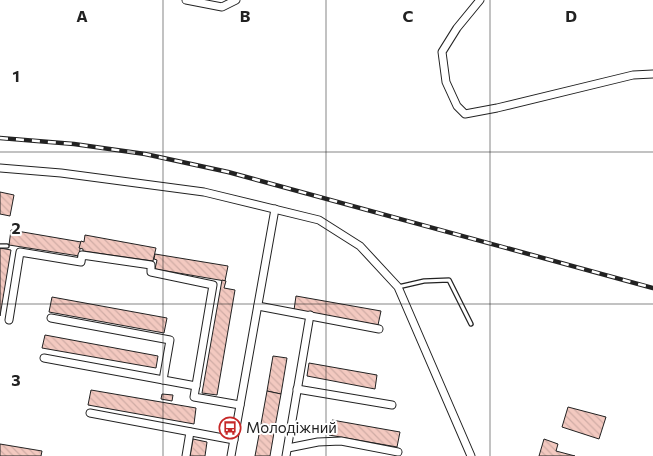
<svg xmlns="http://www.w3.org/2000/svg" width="653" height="456" viewBox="0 0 653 456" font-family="Commissioner,sans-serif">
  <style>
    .building { fill: url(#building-back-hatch); stroke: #222 }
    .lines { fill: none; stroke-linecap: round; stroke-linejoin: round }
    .lane-casing { stroke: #222; stroke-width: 5.5 }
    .street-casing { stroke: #222; stroke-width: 9 }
    .lane { stroke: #fff; stroke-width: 3 }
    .street { stroke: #fff; stroke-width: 7 }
    .rail-casing { stroke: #222; stroke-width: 4.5 }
    .rail { stroke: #fff; stroke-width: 2.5; stroke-dasharray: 8; stroke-linecap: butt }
    .grid { fill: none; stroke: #222; stroke-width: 1; stroke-opacity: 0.55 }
    .labels { text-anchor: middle; stroke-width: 4; stroke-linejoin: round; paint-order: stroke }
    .poi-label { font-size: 15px; fill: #222; stroke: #fff; text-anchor: start }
    .grid-label { font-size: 16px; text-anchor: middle; font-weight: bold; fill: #222; stroke: #fff; stroke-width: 4; stroke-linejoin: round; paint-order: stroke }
  </style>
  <defs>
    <pattern id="building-back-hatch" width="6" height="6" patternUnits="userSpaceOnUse" patternTransform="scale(1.25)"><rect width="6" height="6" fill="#f3c9c0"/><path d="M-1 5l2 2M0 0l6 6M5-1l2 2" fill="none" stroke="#d0aca5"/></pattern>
  </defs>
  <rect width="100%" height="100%" fill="#fff"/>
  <g class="building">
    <path d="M0,192l14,3 -4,21 -10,-2z"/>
    <path d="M11,230l70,12 -2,14 -70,-11z"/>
    <path d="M85,235l71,13 -3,13 -70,-10v-2l-4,-1 2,-7 3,1z"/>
    <path d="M0,248l11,2 -11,66z"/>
    <path d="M155,254l73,12 -3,15 -70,-12 2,-9 -3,-1z"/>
    <path d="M222,280l4,1 -2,7 11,2 -18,105 -15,-2z"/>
    <path d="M296,296l85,15 -3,14 -84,-15z"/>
    <path d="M52,297l115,21 -3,15 -115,-21z"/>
    <path d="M45,335l113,21 -2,12 -114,-20z"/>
    <path d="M273,356l14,2 -6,36 -14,-3z"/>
    <path d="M309,363l68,12 -2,14 -68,-13z"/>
    <path d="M91,390l105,18 -2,16 -106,-19z"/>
    <path d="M267,391l14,3 -6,33 -14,-3z"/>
    <path d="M162,394l11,1 -1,6 -11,-2z"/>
    <path d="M568,407l38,10 -7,22 -37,-12z"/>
    <path d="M332,420l68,12 -3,15 -68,-12z"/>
    <path d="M261,424l14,3 -5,29h-15z"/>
    <path d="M193,439l14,3 -2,14h-15z"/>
    <path d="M544,439l14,5 -2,7 19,5h-36z"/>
    <path d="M0,444l42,7 -1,5h-41z"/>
  </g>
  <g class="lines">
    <g class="lane-casing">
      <g id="lane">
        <path d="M0,246h7"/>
        <path d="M398,287l26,-6 25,-1 22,44"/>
      </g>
    </g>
    <g class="street-casing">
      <g id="street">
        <path d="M186,0l36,7 14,-7"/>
        <path d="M480,0l-23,28 -15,24 4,30 11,24 8,8 32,-6 136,-33 20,-1"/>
        <path d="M0,168l61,5 143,19 115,28 41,26 38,41 73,169"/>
        <path d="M258,306l121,23"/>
        <path d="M51,318l119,22 -7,40"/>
        <path d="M9,320l11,-68 61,10 1,-7 69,10v7l62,13 -19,112 46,8"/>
        <path d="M44,358l152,28"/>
        <path d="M297,389l95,16"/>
        <path d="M90,413l144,27"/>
        <path d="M288,448l30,-6 23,-1 57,11"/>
        <path d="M186,456l4,-24"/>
        <path d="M231,456l44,-247"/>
        <path d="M286,456l24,-141"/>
      </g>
    </g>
    <use href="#lane" class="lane"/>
    <use href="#street" class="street"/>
    <g class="rail-casing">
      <path id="rail" d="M0,138l74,6 71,10 83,18 425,116"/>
    </g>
    <use href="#rail" class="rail"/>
  </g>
  <path class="grid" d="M163,0v456M326,0v456M490,0v456M0,152h653M0,304h653"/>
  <defs>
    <g id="bus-ring" transform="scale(1.125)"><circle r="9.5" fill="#fff" stroke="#c62828" stroke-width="1.5"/><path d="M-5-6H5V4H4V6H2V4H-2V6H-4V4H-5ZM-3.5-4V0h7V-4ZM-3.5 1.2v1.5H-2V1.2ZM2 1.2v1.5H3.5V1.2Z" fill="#c62828"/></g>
  </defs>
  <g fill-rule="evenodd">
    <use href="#bus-ring" x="230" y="428"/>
  </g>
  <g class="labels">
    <g class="poi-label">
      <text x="246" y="433">Молодіжний</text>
    </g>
  </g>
  <g class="grid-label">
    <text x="82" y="22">A</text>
    <text x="245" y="22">B</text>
    <text x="408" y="22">C</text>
    <text x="571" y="22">D</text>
    <text x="16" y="82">1</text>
    <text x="16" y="234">2</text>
    <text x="16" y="386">3</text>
  </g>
</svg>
